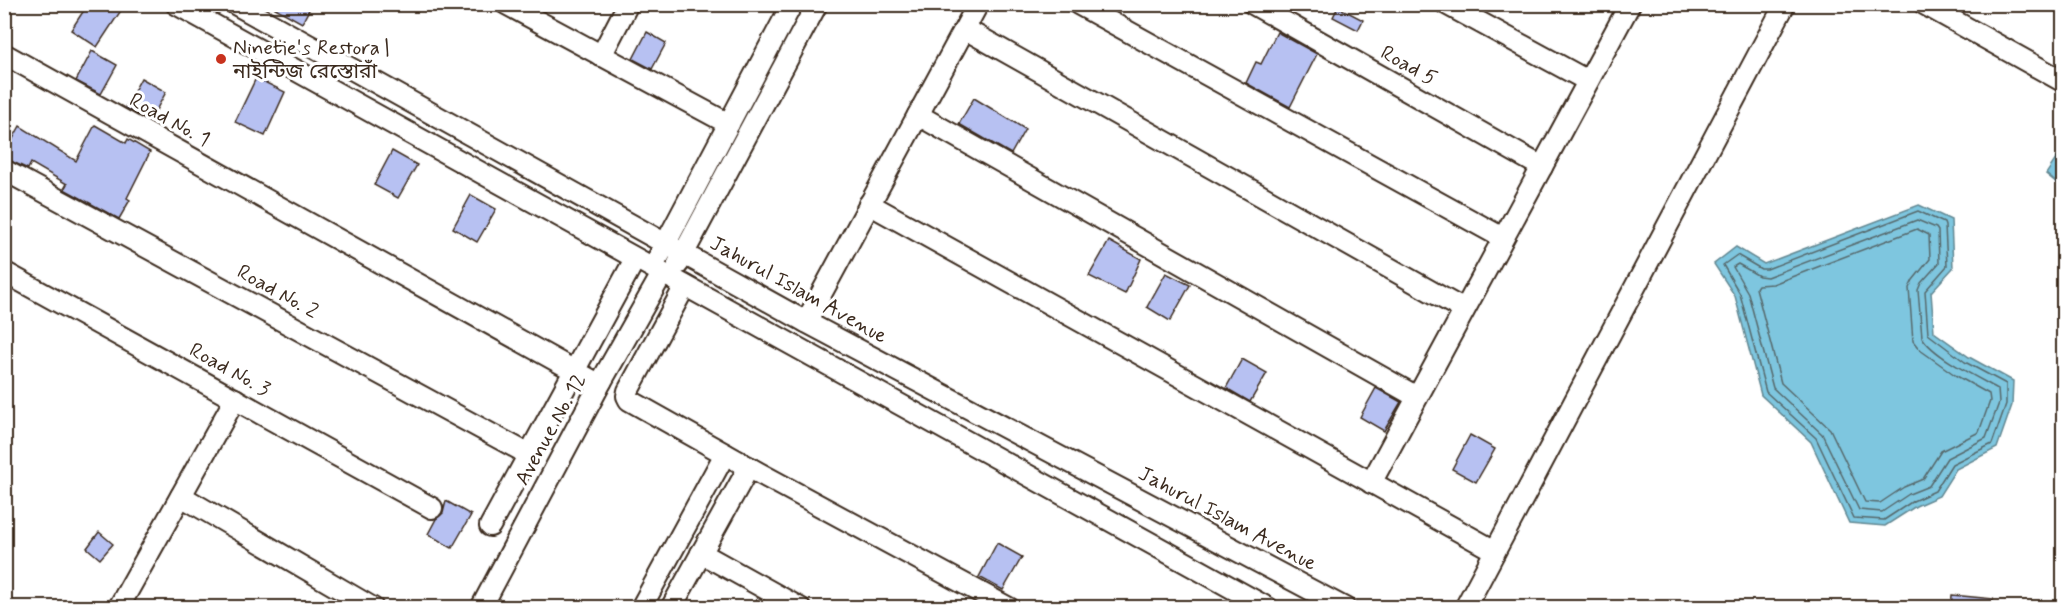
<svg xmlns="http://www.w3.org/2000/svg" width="2068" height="612" viewBox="0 0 2068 612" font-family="Mynerve,'Noto Sans Bengali',sans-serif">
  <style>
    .water { fill: #7ec6df; stroke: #638892; stroke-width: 1.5 }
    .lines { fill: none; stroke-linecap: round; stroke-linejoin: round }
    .shore { stroke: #56686b; stroke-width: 1.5 }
    .building { fill: #b7c1f2; stroke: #3b2a1e; stroke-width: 1.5 }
    .minor-casing { stroke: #3b2a1e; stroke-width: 24 }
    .minor { stroke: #fff; stroke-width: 20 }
    .poi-dot { fill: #c8321e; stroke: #fff; stroke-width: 2 }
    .labels { text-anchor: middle; stroke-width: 6; stroke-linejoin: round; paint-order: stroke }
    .poi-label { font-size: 21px; fill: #3b2a1e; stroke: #fff; text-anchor: start }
    .street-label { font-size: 21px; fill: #3b2a1e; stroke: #fff }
  </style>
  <rect width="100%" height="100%" fill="#fff"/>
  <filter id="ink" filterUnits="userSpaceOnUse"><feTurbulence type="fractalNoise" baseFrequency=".0167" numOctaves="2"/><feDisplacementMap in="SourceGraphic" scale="12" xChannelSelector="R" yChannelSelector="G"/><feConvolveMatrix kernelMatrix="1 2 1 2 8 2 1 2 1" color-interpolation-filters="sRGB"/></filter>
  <g filter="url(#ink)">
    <g class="water">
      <path d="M2063,154h1l-1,34 -17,-14 12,-18z"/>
      <path d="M1919,205l32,15 2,48 -22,24 3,40 35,25 44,24 -1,24 -15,43 -41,21 -17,27 -23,10 -31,20 -36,-3 -38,-81 -50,-47 -26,-99 -21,-32 22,-17 28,17z"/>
    </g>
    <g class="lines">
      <g class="shore">
        <path d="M1918,211l26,12 1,3 2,40 -22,25 3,43 37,28 41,22v20l-14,40 -40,20 -17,27 -22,10 -29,19 -30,-2 -38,-80 -50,-46 -26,-98 -17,-29 14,-10 24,14h6z"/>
        <path d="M1917,220l19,8 2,3 1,32 -18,20 -3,7 4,47c11,19 56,41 76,52l1,14 -13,35 -39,20 -18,28 -20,8 -27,18 -23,-2 -37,-76 -49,-46 -25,-95 -15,-26 5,-3 21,12 8,1z"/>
        <path d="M1917,229l12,6 1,24 -17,21 -4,8 4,53 7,9 35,25 34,19 1,7 -11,31 -38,19 -18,28 -19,8 -24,16 -15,-1 -35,-73 -49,-46 -25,-95 2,-3 15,-1z"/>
      </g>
    </g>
    <g class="building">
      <path d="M88,4h28l6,5 -25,38 -26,-17z"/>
      <path d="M268,4h44l-10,19z"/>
      <path d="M1338,7l25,13 -5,10 -25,-13z"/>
      <path d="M647,32l19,11 -14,26 -19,-10z"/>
      <path d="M1277,32l40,22 -27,53 -44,-24 10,-21 5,2z"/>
      <path d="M92,51l25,14 -16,29 -25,-13z"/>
      <path d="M141,78l25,14 -16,29 -25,-13z"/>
      <path d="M256,78l29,14 -20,44 -30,-14z"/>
      <path d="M974,98l51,31 -14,25 -52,-30z"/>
      <path d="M95,125l31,18 2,-4 22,13 -23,46 3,2 -11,19 -55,-30 3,-5 -36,-21 -3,6 -24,-11v-3l16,-29 56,35z"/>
      <path d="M392,151l25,14 -19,33 -24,-13z"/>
      <path d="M471,195l25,14 -19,33 -24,-14z"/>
      <path d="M1109,241l32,18 -16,35 -36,-18z"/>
      <path d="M1166,273l24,12 -20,36 -23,-14z"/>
      <path d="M1242,359l25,14 -17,29 -24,-14z"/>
      <path d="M1376,388l25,14 -17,29 -24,-14z"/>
      <path d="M1470,435l25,14 -19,33 -24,-13z"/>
      <path d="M446,501l25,14 -19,33 -24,-14 8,-15 7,-6z"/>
      <path d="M99,532l14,12 -13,15 -13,-11z"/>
      <path d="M997,543l25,14 -19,33 -24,-13z"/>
      <path d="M1952,595l41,4v9h-42z"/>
    </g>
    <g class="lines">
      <g class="minor-casing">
        <g id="minor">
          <path d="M176,4l1092,604"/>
          <path d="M235,4l571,318 539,286"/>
          <path d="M506,4l223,120"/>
          <path d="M1078,4l425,234"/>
          <path d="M1253,4l289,163"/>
          <path d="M1446,4l142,77"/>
          <path d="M1924,4l140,78"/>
          <path d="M965,29l499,281"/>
          <path d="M4,54l569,316 22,12h6"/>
          <path d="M601,56l27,-52"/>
          <path d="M918,115l499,282"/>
          <path d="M4,170l524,284"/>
          <path d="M869,204l626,347"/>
          <path d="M659,256l133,-252"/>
          <path d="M678,264l139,-260"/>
          <path d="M4,272l428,236"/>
          <path d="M685,286l-57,105 -1,5 2,4 130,73 250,135"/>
          <path d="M806,322l172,-318"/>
          <path d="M1371,483l259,-479"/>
          <path d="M181,496l192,112"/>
          <path d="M490,526l145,-267"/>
          <path d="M701,553l99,55"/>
          <path d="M120,605l115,-206"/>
          <path d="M481,608l120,-226 61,-108"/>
          <path d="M641,608l84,-154"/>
          <path d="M671,608l78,-141"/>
          <path d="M1465,608l320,-604"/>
        </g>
      </g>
      <use href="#minor" class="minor"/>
    </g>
  </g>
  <circle class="poi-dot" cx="221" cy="59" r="6"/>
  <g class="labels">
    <g class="poi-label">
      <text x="233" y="54">Ninetie's Restora |<tspan x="233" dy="24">নাইন্টিজ রেস্তোরাঁ</tspan></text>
    </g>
    <g class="street-label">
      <text transform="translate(1409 65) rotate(29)" y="7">Road 5</text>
      <text transform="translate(170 119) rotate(29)" y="7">Road No. 1</text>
      <text transform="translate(799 289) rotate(29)" y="7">Jahurul Islam Avenue</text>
      <text transform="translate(278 291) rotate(29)" y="7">Road No. 2</text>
      <text transform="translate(230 369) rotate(29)" y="7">Road No. 3</text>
      <text transform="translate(550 429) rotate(-61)" y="7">Avenue No. 12</text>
      <text transform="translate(1228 518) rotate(28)" y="7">Jahurul Islam Avenue</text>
    </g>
  </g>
  <rect width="2068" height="612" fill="none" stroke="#fff" stroke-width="24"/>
  <rect x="12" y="12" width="2044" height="588" fill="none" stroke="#3b2a1e" stroke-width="2" filter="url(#ink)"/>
</svg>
